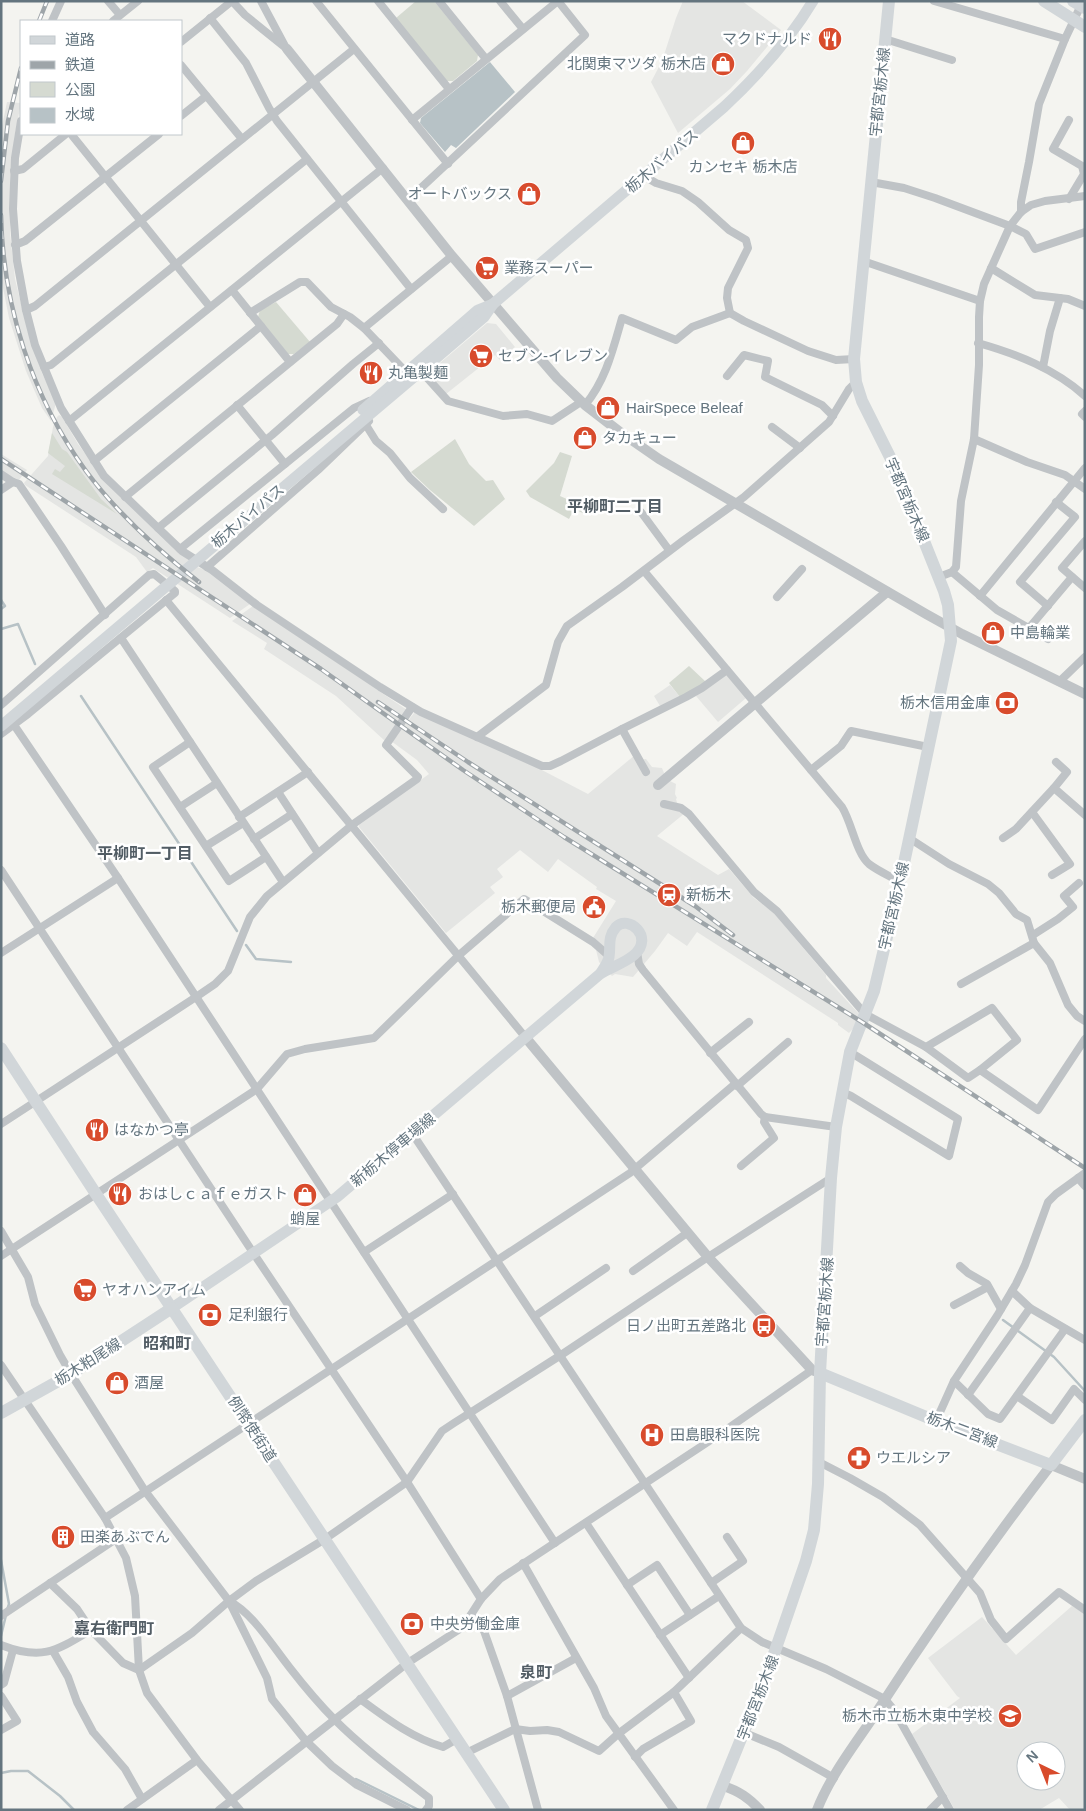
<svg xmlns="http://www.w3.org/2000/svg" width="1086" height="1811" viewBox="0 0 1086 1811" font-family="Arial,'Noto Sans JP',sans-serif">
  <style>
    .built { fill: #e4e5e3; fill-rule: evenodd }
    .green { fill: #d5dad1 }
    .water { fill: #b7c2c6 }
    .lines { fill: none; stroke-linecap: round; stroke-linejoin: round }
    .stream { stroke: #b7c2c6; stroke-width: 2.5 }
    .minor { stroke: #bfc3c6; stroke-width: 8 }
    .tertiary { stroke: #bfc3c6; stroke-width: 10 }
    .secondary { stroke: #d1d6d9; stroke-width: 11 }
    .primary { stroke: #d1d6d9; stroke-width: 12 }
    .rail-casing { stroke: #9ea5a9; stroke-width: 4.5 }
    .rail { stroke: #fff; stroke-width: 2.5; stroke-dasharray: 8; stroke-linecap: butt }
    .labels { text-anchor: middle; stroke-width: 5; stroke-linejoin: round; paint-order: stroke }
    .poi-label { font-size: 15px; fill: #64757f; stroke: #fff; text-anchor: start }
    .street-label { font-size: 15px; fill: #64757f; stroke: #fff }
    .neighbourhood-label { font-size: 16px; font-weight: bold; fill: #525d65; stroke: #fff }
  </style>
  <rect width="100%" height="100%" fill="#f4f4f0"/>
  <g class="built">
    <path d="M683,1h59l39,29 -34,41 -17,18 -52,44 -27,-51 11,-21 14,-43z"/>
    <path d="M7,102l14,1 -6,31 -5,44v55l5,46 13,53 14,41 14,30 -5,18 -9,-13 -16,-37 -17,-53 -8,-40v-147z"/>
    <path d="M487,323l9,1 19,23 -15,13 -5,-5 -49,39 -19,-20z"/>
    <path d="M59,415l3,2 16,27 30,41 73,69 16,13 11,4 42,33 -20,14 -77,-50 -6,4 -11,-15 -111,-72 -1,-2 24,-27 5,-29 4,-10z"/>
    <path d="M1,454l26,16 -8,10h-4l-14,-9z"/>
    <path d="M253,606l154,104 -22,31 -49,-45 -72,-47 3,-6 -35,-22z"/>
    <path d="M724,675h4l18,23 -28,24 -22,-26z"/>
    <path d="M670,685l10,12 -20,9 -6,-10z"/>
    <path d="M415,712l123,56 50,26 47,-39 3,5 8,-1 6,8 10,1 2,5 6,8 6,3 -1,10 2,4 -1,1 3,11 6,3 -28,23 61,39 11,-6 25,29 19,14 53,63v3l34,37 -7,14 -4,4 -11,-8v-2l-141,-91 -10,14 -19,-13 -13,18 -22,26 -18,-3 -3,2 -13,-14 -6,-24 23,-37 -20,-12 1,-2 -39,-28 -10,13 -28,-22 -23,19 6,8 -13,10 5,6 -49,40 -87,-106v-2l70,-51 -12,-14 -26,-19z"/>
    <path d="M1072,1606l13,7v197h-15l-11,-12 -20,12h-84l-43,-76 48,-36 -3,-2 -29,-38 54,-41 34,38zM1026,1751h30v30h-30z"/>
  </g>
  <g class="green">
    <path d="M416,1h18l44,54 -1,6 -24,20h-6l-51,-63z"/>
    <path d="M276,302l34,40 -16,12h-6l-30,-37 2,-7z"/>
    <path d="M52,433l10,16 5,3 34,47 16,15 -65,-40 3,-5 5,3 5,-6 -17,-13z"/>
    <path d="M455,439l14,25 17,17 7,-1 12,19 -31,27 -44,-36 -19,-18z"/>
    <path d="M560,452l12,4 -12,40 29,13 -2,6 -13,-6 -5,10 -39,-22 -4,-6 28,-28z"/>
    <path d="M689,666l17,16 -26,15 -11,-14z"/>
  </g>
  <path class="water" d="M490,62l25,30 -59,56 -5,-3 -6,7 -25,-29 1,-5z"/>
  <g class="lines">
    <g class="stream">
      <path d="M1,600l4,6 -4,3"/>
      <path d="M1,629l17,-5 17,40"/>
      <path d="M81,696l156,235"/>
      <path d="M246,945l10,14 35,3"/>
      <path d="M1003,1320l51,37 31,34"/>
      <path d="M1,1560l8,44 -2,6"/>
      <path d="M1,1636l5,-21"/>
      <path d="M1,1773l10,-2h17l32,25 14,14"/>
      <path d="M356,1779l63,31"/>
    </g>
    <g class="minor">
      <path d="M108,1l12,14"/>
      <path d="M232,1l13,14 42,34"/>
      <path d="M261,1l25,47"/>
      <path d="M316,1l132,163"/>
      <path d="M378,1l71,88"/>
      <path d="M439,1l47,58"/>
      <path d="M500,1l23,28"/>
      <path d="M934,1l131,38"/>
      <path d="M210,18l36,45 23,45 8,13 134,168"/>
      <path d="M52,21l9,-20"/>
      <path d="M113,21l25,-20"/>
      <path d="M885,39l67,21"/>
      <path d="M181,42l51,-41"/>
      <path d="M181,65l61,74"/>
      <path d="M181,116l25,-20"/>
      <path d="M412,120l146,-119"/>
      <path d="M21,121l-6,37 -2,51 4,52 9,49 9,35 26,63 43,68 78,75 30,19 45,35 123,82 41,25 121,54h8l11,-5 61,-32 64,-32 16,-9 25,-18"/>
      <path d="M71,134l139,173"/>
      <path d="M14,171l9,-2 43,-35"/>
      <path d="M644,176l12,7 26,8 16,11 31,28 17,10 2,8 -20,40 -1,10 3,15 14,8 64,30 28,9 18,-1"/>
      <path d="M871,182l33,6 31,10 75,28 16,8 9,15 50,-17"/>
      <path d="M1069,199l15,-25 -2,-8 -29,-17 16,-29"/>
      <path d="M408,200l177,-165 -27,-34"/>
      <path d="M1021,212v-10l8,-40 10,-58 26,-65 17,-36"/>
      <path d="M15,245l10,-4 134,-107"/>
      <path d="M863,261l117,40"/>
      <path d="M991,268l44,27 33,4 17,7"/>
      <path d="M232,290l58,72"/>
      <path d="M26,310l9,-4 319,-257"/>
      <path d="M250,313l50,-31h7l24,25 19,10 14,11 42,44"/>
      <path d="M364,328l88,-72"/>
      <path d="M978,343c39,11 77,26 107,53"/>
      <path d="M44,367l7,-2 256,-206"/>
      <path d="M1043,367l7,-36 10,-33"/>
      <path d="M421,371l27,30 55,15 24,-2 25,7 29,-19"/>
      <path d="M727,376l17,-21 24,6 -3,16 57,28 11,11"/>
      <path d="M237,405l48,59"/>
      <path d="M585,405c21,-25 28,-56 37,-87l54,22 16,-13 38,-14"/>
      <path d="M1085,411l-3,3 3,3"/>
      <path d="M69,421l314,-253"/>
      <path d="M366,425l10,16 14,12 20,25 33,31"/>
      <path d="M772,427l28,21"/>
      <path d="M974,439l53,23 38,13 20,14"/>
      <path d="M94,461l167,-135"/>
      <path d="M1,474l12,8"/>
      <path d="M1,490l12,-8 6,2 42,62 44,69"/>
      <path d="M125,497l212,-173 7,-10"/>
      <path d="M641,512l28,38"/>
      <path d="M158,528l114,-93 81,-71 26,-21"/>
      <path d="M1085,541l-23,27 23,20"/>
      <path d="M180,549l174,-141 15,-7"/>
      <path d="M207,567l111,-97 51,-49"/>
      <path d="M644,571l198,236c10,16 14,46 27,57 9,7 21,12 31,18"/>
      <path d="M952,572l45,38 51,29"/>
      <path d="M939,577l13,-5 4,-5 5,-66 13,-62 5,-74v-48l1,-16 4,-17 26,-58 11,-14 10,-7 14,-4 40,-5"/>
      <path d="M980,596l105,-128"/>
      <path d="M777,597l25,-28"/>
      <path d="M166,600l360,438"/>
      <path d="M1048,606l-28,-24 55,-65 -19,-15"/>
      <path d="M1029,628l43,-51"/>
      <path d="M121,638l162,244"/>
      <path d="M1059,682l26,-25"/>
      <path d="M1,705l148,-130 5,-1 21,17v2l-147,121 -27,20"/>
      <path d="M10,719l108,159 437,665"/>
      <path d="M622,729l24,43"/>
      <path d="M477,737l69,-52 12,-43 9,-16 55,-39 62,-47 60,-43 85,-75 20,-33 7,-7"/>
      <path d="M190,742l-37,25 76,114 37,-24"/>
      <path d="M1056,762l11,10 -13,16 31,27"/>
      <path d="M811,770l30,-24 10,-15 77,16"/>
      <path d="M278,792l40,61"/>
      <path d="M664,804l17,4 8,6 65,78 23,19 88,103 61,33 66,-39 25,32 -37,30"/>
      <path d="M180,807l37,-24"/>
      <path d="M1032,812l38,52 -18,11"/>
      <path d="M239,817l69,-45"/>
      <path d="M909,838l40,26 39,20 11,9 17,21 11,6 7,23 16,20 18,42 9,11 8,5"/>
      <path d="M1003,838l13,-9 38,-41"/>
      <path d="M254,839l38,-25"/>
      <path d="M206,846l37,-23"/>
      <path d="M1,870l253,384 153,228 74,117"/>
      <path d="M1033,935l25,-16 15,-12 -9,-11 15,-13"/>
      <path d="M637,952l2,12 4,6 118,144 4,3 71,10"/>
      <path d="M1,953l117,-75"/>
      <path d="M961,984l73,-41"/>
      <path d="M926,1047l42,31 12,-8 58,40 47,-71"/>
      <path d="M710,1053l39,-31"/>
      <path d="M737,1086l51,-44"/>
      <path d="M842,1092l9,4 98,60 9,-37 -108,-67"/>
      <path d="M1,1124l195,-127 19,-13 13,-13 22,-54 17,-21 85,-71 65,-46 1,-2 -32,-32 26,-38"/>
      <path d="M412,1133l329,495 21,14 64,27 59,30 9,11 56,100"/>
      <path d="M741,1166l33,-28 -10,-16 1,-5"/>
      <path d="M1078,1178l7,8"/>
      <path d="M1,1231l27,46 7,27 25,51 11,19 74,117 84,110 27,-20 69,-42 82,-57 35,-51 12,-8 107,-68 147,-98 123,-79"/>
      <path d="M364,1252l89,-58"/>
      <path d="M1,1256l256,-167 30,-35 18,-5 69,-11 84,-82 66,-57 69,43 16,14"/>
      <path d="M960,1266l8,7 19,11 14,25"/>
      <path d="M633,1271l54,-38"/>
      <path d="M1012,1291l18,17 55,32"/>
      <path d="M954,1305l34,-18"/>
      <path d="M535,1316l71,-48"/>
      <path d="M1,1365l104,153 21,40 9,38 4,74 8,23 50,67 43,50"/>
      <path d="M954,1381l34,33 12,5 65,-90"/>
      <path d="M968,1395l62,-87"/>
      <path d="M1017,1396l35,24 22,-31 11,11"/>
      <path d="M936,1421l18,-40 43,-65 19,-32 9,-19 23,-63 8,-8 29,-21"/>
      <path d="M819,1462l31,16 33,19 37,28 60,68 11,27 15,19 53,-47 26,18"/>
      <path d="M105,1518l525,-345 105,-89"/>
      <path d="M586,1523l103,155"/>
      <path d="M523,1563l71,125 12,28 68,94"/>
      <path d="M50,1583l27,26 14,21 32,33 16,7 53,-37 37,-32"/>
      <path d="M711,1583l32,-22 -16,-24"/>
      <path d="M627,1585l30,-20 33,50"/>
      <path d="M229,1601c24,12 44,46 61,67 14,18 29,36 45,52 29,29 62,53 94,78v8l-3,4"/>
      <path d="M229,1601l38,77 5,21 34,42 26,25 25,19 50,25"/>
      <path d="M471,1615l9,9 4,7 23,65 31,114"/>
      <path d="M1,1616l115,-77"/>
      <path d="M660,1635l59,-39"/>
      <path d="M1,1645c41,16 55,6 90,-15"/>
      <path d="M53,1651l15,26 9,25 16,30 32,37 17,30"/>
      <path d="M1,1685l3,-2 9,-33"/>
      <path d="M1,1696l16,25 -16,9"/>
      <path d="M507,1696l69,-38"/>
      <path d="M360,1699c26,19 52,39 83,48l14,-8"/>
      <path d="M745,1733l34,14 55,31"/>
      <path d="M466,1753l49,-24 15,2 17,-1 12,2 40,19 19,-17 56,-42 67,-64"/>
      <path d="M635,1757l8,-8 48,-28 -17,-29"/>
      <path d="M127,1810l70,-50"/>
      <path d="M219,1810l187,-146 57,-37 18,-28 19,-20 220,-145 92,-64"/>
      <path d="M930,1810l13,-13"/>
    </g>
    <g class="tertiary">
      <path d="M287,49l165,207 105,122 28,27 35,27 39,27 267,155 36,20 123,60"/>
      <path d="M658,785l229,-193"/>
      <path d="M526,1038l182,219 104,113 8,3"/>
      <path d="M723,1786c16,5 26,12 37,24"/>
      <path d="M817,1810c13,-34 39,-67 59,-97 55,-85 113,-168 175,-248l34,14"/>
    </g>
    <g class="secondary">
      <path d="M363,410l115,-100 15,-6"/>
      <path d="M1,726l420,-355 63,-54 9,-13 231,-197c34,-32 65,-66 89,-106"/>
      <path d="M172,1308l165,-111 263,-223c11,-7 25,-11 34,-19 21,-18 -6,-41 -18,-28 -9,11 -5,18 -7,30 -1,6 -5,11 -9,17"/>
    </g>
    <g class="primary">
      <path d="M1044,1l41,26"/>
      <path d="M1073,1l12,7"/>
      <path d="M1,1048l95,146 408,616"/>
      <path d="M820,1373l116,48 115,44 34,-45"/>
      <path d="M1,1413l70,-39 101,-66"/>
      <path d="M712,1810l53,-130 41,-119 8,-31 4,-46 2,-111 11,-195 5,-51 14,-75 24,-61 26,-109 51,-241 -3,-36 -4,-14 -52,-130 -30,-60 -6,-19 -2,-23 35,-358"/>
    </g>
    <g class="rail-casing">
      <g id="rail">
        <path d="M39,21l8,-20"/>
        <path d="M1,181l7,-60 13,-53"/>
        <path d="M1,215c2,91 31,182 85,256 31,42 72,79 113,111"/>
        <path d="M1,459l320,210 142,101 101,67 298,185 223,146"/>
        <path d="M378,702l90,60 227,144 38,29"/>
      </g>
    </g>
    <use href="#rail" class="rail"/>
  </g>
  <defs>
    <g id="restaurant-disc" transform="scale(1.25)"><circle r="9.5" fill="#d84b2c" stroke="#fff"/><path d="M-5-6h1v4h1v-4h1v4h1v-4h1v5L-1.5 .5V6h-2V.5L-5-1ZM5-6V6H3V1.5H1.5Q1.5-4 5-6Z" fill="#fff"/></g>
    <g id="shop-disc" transform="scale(1.25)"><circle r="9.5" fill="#d84b2c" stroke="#fff"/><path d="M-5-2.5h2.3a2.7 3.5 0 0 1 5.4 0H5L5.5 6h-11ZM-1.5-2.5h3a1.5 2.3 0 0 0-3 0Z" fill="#fff"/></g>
    <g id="supermarket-disc" transform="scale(1.25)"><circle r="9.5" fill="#d84b2c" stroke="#fff"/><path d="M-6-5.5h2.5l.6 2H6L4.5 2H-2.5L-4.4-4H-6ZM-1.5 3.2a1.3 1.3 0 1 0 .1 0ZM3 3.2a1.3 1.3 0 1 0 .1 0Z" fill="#fff"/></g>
    <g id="bank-disc" transform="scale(1.25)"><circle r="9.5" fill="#d84b2c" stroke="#fff"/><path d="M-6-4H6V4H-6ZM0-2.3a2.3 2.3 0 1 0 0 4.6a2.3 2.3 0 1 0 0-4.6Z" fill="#fff"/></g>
    <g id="station-disc" transform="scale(1.25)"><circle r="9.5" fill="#d84b2c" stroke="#fff"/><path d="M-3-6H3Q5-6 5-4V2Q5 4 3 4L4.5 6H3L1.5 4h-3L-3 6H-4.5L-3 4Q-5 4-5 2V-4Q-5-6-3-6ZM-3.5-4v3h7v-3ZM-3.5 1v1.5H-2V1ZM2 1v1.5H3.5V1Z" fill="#fff"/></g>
    <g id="civic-disc" transform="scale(1.25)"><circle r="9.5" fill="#d84b2c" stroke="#fff"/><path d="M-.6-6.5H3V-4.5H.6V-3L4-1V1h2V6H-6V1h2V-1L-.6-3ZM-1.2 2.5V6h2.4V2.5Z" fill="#fff"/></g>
    <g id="bus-disc" transform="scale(1.25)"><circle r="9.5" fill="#d84b2c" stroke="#fff"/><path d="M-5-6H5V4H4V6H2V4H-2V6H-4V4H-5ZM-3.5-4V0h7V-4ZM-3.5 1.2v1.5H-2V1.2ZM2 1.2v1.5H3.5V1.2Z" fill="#fff"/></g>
    <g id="hospital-disc" transform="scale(1.25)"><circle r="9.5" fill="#d84b2c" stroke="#fff"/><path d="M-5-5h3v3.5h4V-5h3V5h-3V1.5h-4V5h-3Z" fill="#fff"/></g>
    <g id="pharmacy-disc" transform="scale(1.25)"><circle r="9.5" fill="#d84b2c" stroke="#fff"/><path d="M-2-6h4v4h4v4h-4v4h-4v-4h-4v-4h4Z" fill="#fff"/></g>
    <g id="building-disc" transform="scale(1.25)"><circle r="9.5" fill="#d84b2c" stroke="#fff"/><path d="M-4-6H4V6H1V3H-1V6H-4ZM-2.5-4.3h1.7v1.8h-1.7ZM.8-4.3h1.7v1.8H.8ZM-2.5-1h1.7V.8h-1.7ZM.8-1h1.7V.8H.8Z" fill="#fff"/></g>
    <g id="school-disc" transform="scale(1.25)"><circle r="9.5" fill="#d84b2c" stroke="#fff"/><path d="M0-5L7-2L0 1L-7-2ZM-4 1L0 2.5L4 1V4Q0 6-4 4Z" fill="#fff"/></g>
  </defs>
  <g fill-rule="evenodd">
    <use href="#restaurant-disc" x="830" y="39"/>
    <use href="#shop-disc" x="723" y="64"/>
    <use href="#shop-disc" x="743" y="143"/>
    <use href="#shop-disc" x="529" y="194"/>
    <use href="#supermarket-disc" x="487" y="268"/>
    <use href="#supermarket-disc" x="481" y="356"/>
    <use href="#restaurant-disc" x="371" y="373"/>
    <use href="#shop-disc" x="608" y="408"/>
    <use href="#shop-disc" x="585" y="438"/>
    <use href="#shop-disc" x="993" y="633"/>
    <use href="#bank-disc" x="1007" y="703"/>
    <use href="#station-disc" x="669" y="895"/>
    <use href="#civic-disc" x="594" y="907"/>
    <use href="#restaurant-disc" x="97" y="1130"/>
    <use href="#restaurant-disc" x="120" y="1194"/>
    <use href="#shop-disc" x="305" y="1195"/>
    <use href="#supermarket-disc" x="85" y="1290"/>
    <use href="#bank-disc" x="210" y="1315"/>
    <use href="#bus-disc" x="764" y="1326"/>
    <use href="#shop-disc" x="117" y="1383"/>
    <use href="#hospital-disc" x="652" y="1435"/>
    <use href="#pharmacy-disc" x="859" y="1458"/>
    <use href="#building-disc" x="63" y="1537"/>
    <use href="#bank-disc" x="412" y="1624"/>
    <use href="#school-disc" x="1010" y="1716"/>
  </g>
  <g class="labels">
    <g class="poi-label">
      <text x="812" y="44" text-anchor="end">マクドナルド</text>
      <text x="706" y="69" text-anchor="end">北関東マツダ 栃木店</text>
      <text x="743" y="172" text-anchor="middle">カンセキ 栃木店</text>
      <text x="512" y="199" text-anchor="end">オートバックス</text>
      <text x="504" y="273">業務スーパー</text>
      <text x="498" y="361">セブン-イレブン</text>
      <text x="388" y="378">丸亀製麺</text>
      <text x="626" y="413">HairSpece Beleaf</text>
      <text x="602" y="443">タカキュー</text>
      <text x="1010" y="638">中島輪業</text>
      <text x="990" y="708" text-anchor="end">栃木信用金庫</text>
      <text x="686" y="900">新栃木</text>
      <text x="576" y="912" text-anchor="end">栃木郵便局</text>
      <text x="114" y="1135">はなかつ亭</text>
      <text x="138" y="1199">おはしｃａｆｅガスト</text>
      <text x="305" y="1224" text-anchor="middle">蛸屋</text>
      <text x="102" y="1295">ヤオハンアイム</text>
      <text x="228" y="1320">足利銀行</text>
      <text x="746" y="1331" text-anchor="end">日ノ出町五差路北</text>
      <text x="134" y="1388">酒屋</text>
      <text x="670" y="1440">田島眼科医院</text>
      <text x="876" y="1463">ウエルシア</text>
      <text x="80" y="1542">田楽あぶでん</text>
      <text x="430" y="1629">中央労働金庫</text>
      <text x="992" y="1721" text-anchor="end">栃木市立栃木東中学校</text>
    </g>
    <g class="street-label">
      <text transform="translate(880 92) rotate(-84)" y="5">宇都宮栃木線</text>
      <text transform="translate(662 161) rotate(-40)" y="5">栃木バイパス</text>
      <text transform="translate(907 500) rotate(67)" y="5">宇都宮栃木線</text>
      <text transform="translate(248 516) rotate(-40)" y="5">栃木バイパス</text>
      <text transform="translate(894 906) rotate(-77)" y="5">宇都宮栃木線</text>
      <text transform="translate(393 1150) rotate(-40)" y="5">新栃木停車場線</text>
      <text transform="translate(825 1302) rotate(-86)" y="5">宇都宮栃木線</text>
      <text transform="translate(88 1362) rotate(-32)" y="5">栃木粕尾線</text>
      <text transform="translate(252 1429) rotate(57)" y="5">例幣使街道</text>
      <text transform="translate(962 1430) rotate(21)" y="5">栃木二宮線</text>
      <text transform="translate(758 1698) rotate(-69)" y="5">宇都宮栃木線</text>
    </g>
    <g class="neighbourhood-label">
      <text x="615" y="512">平柳町二丁目</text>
      <text x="145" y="859">平柳町一丁目</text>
      <text x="167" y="1349">昭和町</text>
      <text x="114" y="1634">嘉右衛門町</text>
      <text x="536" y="1678">泉町</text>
    </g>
  </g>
  <rect width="1086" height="1811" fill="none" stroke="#64757f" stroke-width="5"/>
  <rect x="20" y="20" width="162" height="115" fill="#ffffff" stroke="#c1c8cc"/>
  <rect x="30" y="36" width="25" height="8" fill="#d1d6d9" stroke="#c1c8cc"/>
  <text x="65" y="45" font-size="15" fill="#64757f">道路</text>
  <rect x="30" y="61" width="25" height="8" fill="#9ea5a9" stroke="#c1c8cc"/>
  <text x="65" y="70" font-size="15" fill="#64757f">鉄道</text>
  <rect x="30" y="82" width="25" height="15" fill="#d5dad1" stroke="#c1c8cc"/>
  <text x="65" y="95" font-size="15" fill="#64757f">公園</text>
  <rect x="30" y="108" width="25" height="15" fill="#b7c2c6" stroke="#c1c8cc"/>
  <text x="65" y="120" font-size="15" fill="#64757f">水域</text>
  <g transform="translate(1041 1766) rotate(317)"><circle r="24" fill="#ffffff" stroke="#c1c8cc"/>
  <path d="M0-4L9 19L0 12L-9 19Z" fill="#d84b2c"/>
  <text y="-8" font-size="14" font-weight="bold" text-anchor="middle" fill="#64757f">N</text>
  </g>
</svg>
